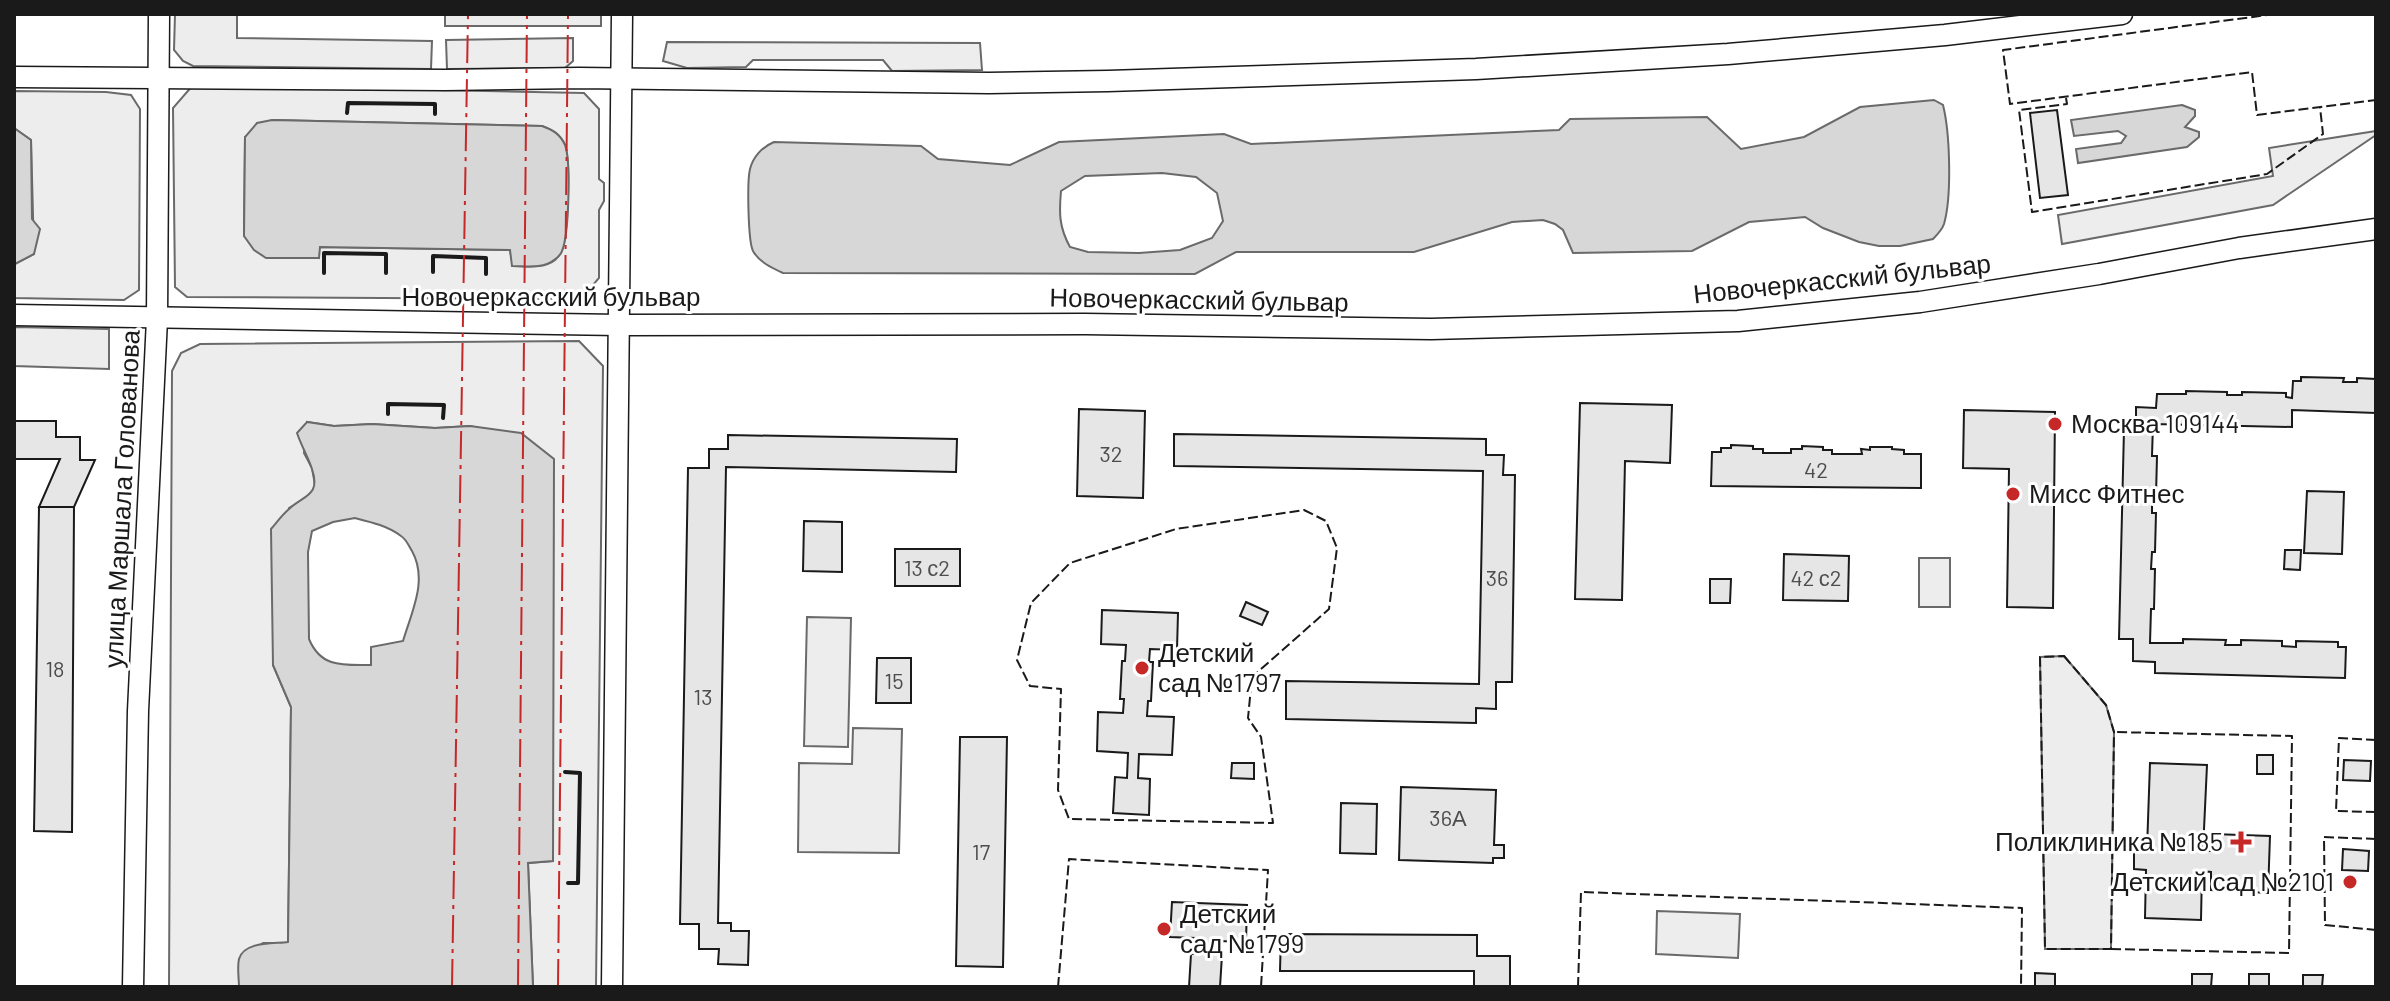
<svg xmlns="http://www.w3.org/2000/svg" width="2390" height="1001" viewBox="0 0 2390 1001" font-family="Barlow,sans-serif">
  <style>
    .green { fill: #ededed; stroke: #6a6a6a; stroke-width: 2; fill-rule: evenodd }
    .water { fill: #d7d7d7; stroke: #6a6a6a; stroke-width: 2; fill-rule: evenodd }
    .building { fill: #e6e6e6; stroke: #1a1a1a; stroke-width: 2 }
    .lines { fill: none; stroke-linecap: round; stroke-linejoin: round }
    .minor-casing { stroke: #1a1a1a; stroke-width: 23 }
    .minor { stroke: #fff; stroke-width: 20 }
    .fence { stroke: #1a1a1a; stroke-width: 2; stroke-dasharray: 10 4; stroke-linecap: butt }
    .wall { stroke: #1a1a1a; stroke-width: 4 }
    .power { stroke: #c62828; stroke-width: 2; stroke-dasharray: 28 6 4 6; stroke-linecap: butt }
    .poi-dot { fill: #c62828; stroke: #fff; stroke-width: 3 }
    .labels { text-anchor: middle; stroke-width: 6; stroke-linejoin: round; paint-order: stroke }
    .number-label { font-size: 22px; fill: #4d4d4d }
    .street-label { font-size: 26px; fill: #1a1a1a; stroke: #fff }
    .poi-label { font-size: 26px; fill: #1a1a1a; stroke: #fff; text-anchor: start }
  </style>
  <rect width="100%" height="100%" fill="#fff"/>
  <g class="green">
    <path d="M175,14h62v24l195,3 -1,28 -238,-3 -10,-5 -9,-11z"/>
    <rect x="445" y="14" width="156" height="12"/>
    <path d="M573,38v23l-8,7 -118,1 -1,-29z"/>
    <path d="M667,42l313,1 2,27 -90,1 -9,-11h-130l-7,7 -59,1 -24,-7z"/>
    <path d="M193,85l391,8 15,16v70l5,4v18l-5,9v68l-18,21 -394,-2 -12,-10 -2,-179zM272,120l270,6c11,4 18,8 23,19 6,15 3,91 -3,105 -1,4 -5,8 -7,10 -11,9 -29,6 -42,6l-3,-16 -191,-3v11l-75,-22 1,-99z"/>
    <path d="M14,91l92,1 25,3 9,14 -1,181 -15,10 -110,-2v-34l20,-10 -3,-114 -17,-12z"/>
    <path d="M2376,131v4l-103,70 -211,39 -4,-29 215,-39 -4,-28z"/>
    <path d="M14,327l95,2v40l-95,-3z"/>
    <path d="M579,341l24,25 -7,621h-63l-5,-124 24,-2 -64,-431 -18,-4 -35,2 -63,-4 -38,2 -27,-4 -3,31 8,15 3,17 -4,10 -22,13 -16,157 18,42 -3,236h-25l-24,16v28h-70l3,-616 9,-18 19,-9z"/>
    <rect x="1919" y="558" width="31" height="49"/>
    <path d="M807,617l44,1 -3,129 -44,-1z"/>
    <path d="M2064,656l42,49 8,27 -3,217h-66l-5,-292z"/>
    <path d="M853,728l49,1 -3,124 -101,-1 1,-89 53,1z"/>
    <path d="M1657,911l83,3 -2,44 -82,-4z"/>
  </g>
  <g class="water">
    <path d="M1934,100l9,5c7,28 9,91 1,119 -2,6 -7,11 -11,15l-33,7h-21l-20,-4 -36,-14 -18,-11 -56,5 -57,29 -119,2 -10,-23 -8,-6 -12,-4 -31,2 -98,30h-178l-41,22 -412,-1c-11,-5 -24,-11 -30,-22 -5,-10 -6,-70 -3,-82 3,-12 12,-22 24,-27l147,4 17,13 72,6 49,-23 165,-8 27,10 308,-14 11,-11 137,-2 34,32 63,-12 56,-30zM1162,173l34,4 21,16 6,28 -11,17 -32,12 -41,3 -51,-1 -18,-5c-11,-20 -11,-34 -9,-56l24,-15z"/>
    <path d="M2182,105l13,5v6l-10,11 14,5v5l-12,10 -109,16 -2,-14 45,-6 5,-7 -8,-5 -44,5 -3,-16z"/>
    <path d="M272,120l270,6c11,4 18,8 23,19 6,17 4,89 -3,106 -1,3 -5,7 -8,9 -11,9 -28,6 -42,6l-2,-16 -190,-3 -1,11h-53l-12,-8 -10,-14 1,-99 12,-14z"/>
    <path d="M14,128l17,12 1,79 8,10 -6,25 -19,10z"/>
    <path d="M307,422l27,4 38,-2 63,4 35,-2 51,7 33,26 -1,402 -25,2 5,124h-294c0,-8 -2,-20 0,-28 5,-18 35,-15 49,-17l3,-235 -18,-42 -2,-136c6,-7 11,-14 18,-20 15,-14 32,-13 23,-40 -4,-12 -11,-24 -15,-36zM355,518c16,4 33,8 46,18 5,3 8,10 11,15 16,29 0,60 -9,90l-32,6v18c-28,0 -50,3 -62,-26l-1,-87 4,-21 21,-9z"/>
  </g>
  <g class="building">
    <path d="M2057,110l11,85 -28,3 -10,-85z"/>
    <path d="M2301,377l43,1 -1,4h14v-4l19,1v34l-84,-3v17l-139,-3 -1,32h5l-1,40h-4v17h4l-1,39h-3l-1,17h4l-1,40h-3l-1,34h33v-4l43,1 -1,5h16v-5l41,1v5l14,1v-6l42,1v5h8l-1,31 -190,-5v-11l-22,-1v-22h-14l5,-210h12v-22l20,1 1,-14h29v-3l41,1v3h15v-3l44,1v4l6,1 1,-17h8z"/>
    <path d="M1580,403l92,2 -2,58 -45,-2 -3,139 -47,-1z"/>
    <path d="M1079,409l66,2 -2,87 -66,-2z"/>
    <path d="M1964,410l91,2 -2,196 -46,-1 2,-138 -46,-1z"/>
    <path d="M14,421h42v16h24v23h15l-21,47h-35l21,-48h-46z"/>
    <path d="M1174,434l312,5v16h18l-1,20h12l-3,207h-16v27l-20,-1v15l-190,-4v-38l193,3 4,-213 -309,-5z"/>
    <path d="M728,435l229,4 -1,33 -230,-5 -8,456h13v8h18l-1,34 -30,-1 1,-15h-20v-25h-19l8,-456h21v-19h19z"/>
    <path d="M1731,445l22,1v3h10v4h28v-4h11v-3l21,1v3h9v4h30l-1,-5 9,1v-3h22v2l12,1v4h17v34l-210,-2 1,-34h9v-4h10z"/>
    <path d="M2307,491l37,1 -2,62 -38,-1z"/>
    <path d="M39,507h35l-2,325 -38,-1z"/>
    <path d="M804,521l38,1v50l-39,-1z"/>
    <rect x="895" y="549" width="65" height="37"/>
    <path d="M2285,550h16l-1,20 -16,-1z"/>
    <path d="M1784,554l65,2 -1,45 -65,-1z"/>
    <path d="M1710,579h21l-1,24h-20z"/>
    <path d="M1246,602l22,10 -6,13 -22,-9z"/>
    <path d="M1102,610l76,3 -1,37 -27,-1 -1,13h4l-2,39h-3l-1,15 27,1 -2,38 -33,-1 -1,24 12,1 -1,36 -36,-2 2,-36 12,1 1,-25 -31,-2 1,-39 25,1 1,-14h-4l2,-38h3l1,-16 -25,-1z"/>
    <path d="M877,658h34v45h-35z"/>
    <path d="M960,737h47l-4,230 -47,-1z"/>
    <rect x="2257" y="755" width="16" height="19"/>
    <path d="M2344,760l27,1 -1,20 -27,-1z"/>
    <path d="M1232,763h22v16l-23,-1z"/>
    <path d="M2150,763l57,2 -4,86h9l1,-17 57,2 -2,57 -57,-3v-18l-9,-1 -1,49 -56,-2 1,-48 -12,-1v-20h13z"/>
    <path d="M1401,787l95,3 -2,55h10v13h-11v5l-94,-3z"/>
    <path d="M1341,803l36,1 -1,50 -36,-1z"/>
    <path d="M2343,849l26,2 -1,20 -26,-1z"/>
    <path d="M1172,902l75,3 -1,37 -27,-1v13l3,1 -2,32h-31l2,-33h3l1,-16 -25,-1z"/>
    <path d="M1281,934l196,1v21h33v31h-36v-16h-194z"/>
    <path d="M2035,973l20,1v13h-20z"/>
    <path d="M2192,974h20l-1,13h-19z"/>
    <rect x="2249" y="974" width="20" height="13"/>
    <path d="M2303,975h20l-1,12h-19z"/>
  </g>
  <g class="lines">
    <g class="minor-casing">
      <g id="minor">
        <path d="M14,77l431,3 134,-2 410,5 119,-2 368,-12 252,-15 217,-19 177,-21"/>
        <path d="M14,315l605,10 466,-1 346,5 307,-8 182,-19 179,-28 140,-26 137,-19"/>
        <path d="M133,987l5,-276 19,-392 2,-305"/>
        <path d="M612,987l10,-973"/>
      </g>
    </g>
    <use href="#minor" class="minor"/>
    <g class="fence">
      <path d="M2275,14l-272,36 7,54 242,-32 5,43 119,-15"/>
      <path d="M2066,98l1,6 -48,6 13,102 235,-38 56,-40 -3,-27"/>
      <path d="M1304,510l22,11 11,27 -8,61 -77,68 -4,41 13,19 12,86 -204,-4 -11,-29 3,-101 -31,-3 -13,-26 14,-57 39,-40 106,-34z"/>
      <path d="M2064,656l42,49 8,27 -3,217h-66l-5,-292z"/>
      <path d="M2376,740l-37,-2 -3,73 40,1"/>
      <path d="M2376,839l-52,-2 1,88 51,5"/>
      <path d="M2111,949l178,4 3,-217 -178,-4"/>
      <path d="M1058,987l11,-128 199,11 -7,117"/>
      <path d="M1578,987l3,-95 441,16 -1,79"/>
    </g>
    <g class="wall">
      <path d="M347,113l1,-10 87,1v10"/>
      <path d="M433,272v-16l53,2v16"/>
      <path d="M324,273v-20l62,1v19"/>
      <path d="M388,414v-10l56,1 -1,13"/>
      <path d="M565,772l15,1 -2,110h-10"/>
    </g>
    <g class="power">
      <path d="M452,987l16,-973"/>
      <path d="M518,987l9,-973"/>
      <path d="M558,987l10,-973"/>
    </g>
  </g>
  <g class="poi-dot">
    <circle cx="2055" cy="424" r="8"/>
    <circle cx="2013" cy="494" r="8"/>
    <circle cx="1142" cy="668" r="8"/>
    <path d="M2237 830h8v8h8v8h-8v8h-8v-8h-8v-8h8z"/>
    <circle cx="2350" cy="882" r="8"/>
    <circle cx="1164" cy="929" r="8"/>
  </g>
  <g class="labels">
    <g class="number-label">
      <text x="1111" y="462">32</text>
      <text x="1816" y="478">42</text>
      <text x="927" y="576">13 с2</text>
      <text x="1497" y="586">36</text>
      <text x="1816" y="586">42 с2</text>
      <text x="55" y="677">18</text>
      <text x="894" y="689">15</text>
      <text x="703" y="705">13</text>
      <text x="1448" y="826">36А</text>
      <text x="981" y="860">17</text>
    </g>
    <g class="street-label">
      <text transform="translate(1842 279) rotate(-6)" y="9">Новочеркасский бульвар</text>
      <text x="551" y="306">Новочеркасский бульвар</text>
      <text transform="translate(1199 300) rotate(1)" y="9">Новочеркасский бульвар</text>
      <text transform="translate(122 499) rotate(-87)" y="9">улица Маршала Голованова</text>
    </g>
    <g class="poi-label">
      <text x="2071" y="433">Москва 109144</text>
      <text x="2029" y="503">Мисс Фитнес</text>
      <text x="1158" y="662">Детский<tspan x="1158" dy="30">сад №1797</tspan></text>
      <text x="2223" y="851" text-anchor="end">Поликлиника №185</text>
      <text x="2334" y="891" text-anchor="end">Детский сад №2101</text>
      <text x="1180" y="923">Детский<tspan x="1180" dy="30">сад №1799</tspan></text>
    </g>
  </g>
  <rect width="2390" height="1001" fill="none" stroke="#1a1a1a" stroke-width="32"/>
</svg>
